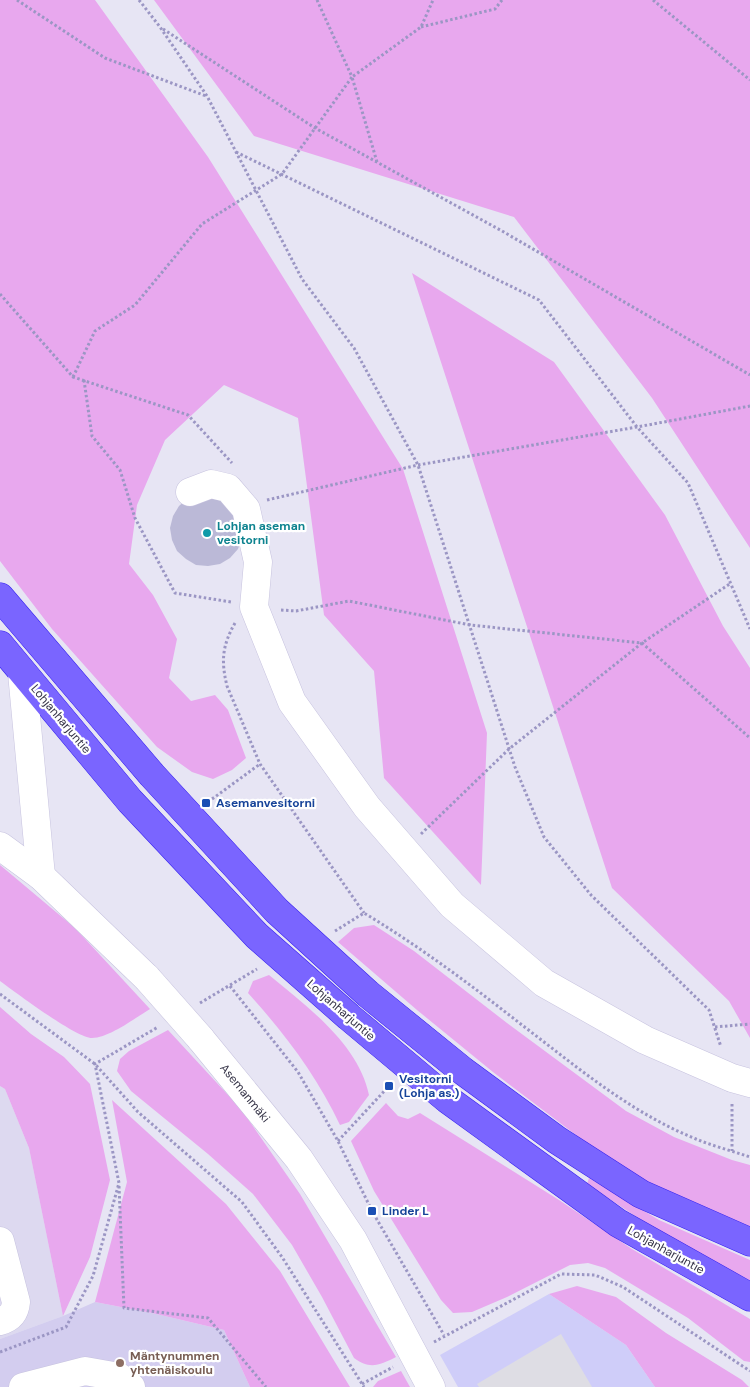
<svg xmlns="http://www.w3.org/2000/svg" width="750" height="1387" viewBox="0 0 750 1387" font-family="'DM Sans',sans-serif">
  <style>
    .residential { fill: #ddd9f0 }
    .commercial { fill: #cfcdf9 }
    .education { fill: #d3cdef }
    .green { fill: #e8a8ee }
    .parking { fill: #dedde4 }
    .building { fill: #bbb9d7 }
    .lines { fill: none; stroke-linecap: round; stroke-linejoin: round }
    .minor-casing { stroke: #c7c3df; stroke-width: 29 }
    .highway-casing { stroke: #3824ef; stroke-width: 29 }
    .path { stroke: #9b96c4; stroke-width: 3; stroke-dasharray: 2.5 2.5; stroke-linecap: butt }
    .minor { stroke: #fff; stroke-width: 28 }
    .highway { stroke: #7a65ff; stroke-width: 28 }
    .minor-bridge-casing { stroke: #c7c3df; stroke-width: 29; stroke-linecap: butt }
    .minor-bridge { stroke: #fff; stroke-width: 28 }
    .culture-dot { fill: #0f9aa8; stroke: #fff; stroke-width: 2 }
    .transit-dot { fill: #1a4fb4; stroke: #fff; stroke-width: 2 }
    .education-dot { fill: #8d6e63; stroke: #fff; stroke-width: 2 }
    .labels { text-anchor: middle; stroke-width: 4.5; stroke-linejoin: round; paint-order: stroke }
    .culture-label { font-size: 12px; font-weight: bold; fill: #0d838f; stroke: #fff; text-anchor: start }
    .street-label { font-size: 12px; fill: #353347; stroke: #fff }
    .transit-label { font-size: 12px; font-weight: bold; fill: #164399; stroke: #fff; text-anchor: start }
    .education-label { font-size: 12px; font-weight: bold; fill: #785e54; stroke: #fff; text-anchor: start }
  </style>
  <rect width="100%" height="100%" fill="#e7e5f4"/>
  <path class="residential" d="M0,1086l5,3 24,59 34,168 -63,23z"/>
  <path class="commercial" d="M549,1294l77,51 29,42h-197l-18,-32z"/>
  <path class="education" d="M95,1302l57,11 72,17 26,57h-250v-48l63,-23z"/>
  <g class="green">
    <path d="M0,0h95l113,157 195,312 84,264 -6,152 -97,-107 -10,-107 -50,-56 -26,-197 -74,-33 -59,55 -28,65 -8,59 24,31 24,44 -8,39 22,23 24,-6 13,15 18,48 -14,12 -19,9 -21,-7 -35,-25 -105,-118 -52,-68z"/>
    <path d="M154,0h596v548l-98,-150 -138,-181 -260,-81z"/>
    <path d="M412,273l142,89 111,153 58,111 27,42v370l-21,-37 -117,-113z"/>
    <path d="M0,865l75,63 75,81c-15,9 -41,29 -58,29 -16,0 -77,-46 -92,-57z"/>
    <path d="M374,925l40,26 93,72 119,88 48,26 58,23 18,5v65l-92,-41 -61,-38 -104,-79 -76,-62 -79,-68 16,-14z"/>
    <path d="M269,975c38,31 90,70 100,120l-20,27 -9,3c-23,-49 -55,-91 -92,-132l5,-12z"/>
    <path d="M0,1007l31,27 33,23 26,27 20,96 -20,77 -27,59 -34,-168 -24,-59 -5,-3z"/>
    <path d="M168,1030l73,79 59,85 96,163c-16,8 -26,13 -42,1l-32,-61 -30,-52 -39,-51 -45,-40 -77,-63 -14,-20 3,-12 9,-8z"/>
    <path d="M112,1100l114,104 54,67 70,116h-100l-26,-57 -72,-17 -57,-11 32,-120z"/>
    <path d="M386,1103l12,13 10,3 12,-6 139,87 73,49 118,70v43l-6,-1 -56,-43 -83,-50 -17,-5 -18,2 -63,32 -35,15 -19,1 -12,-13 -67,-109 -23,-50z"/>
    <path d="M589,1178l70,42 91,40v21l-88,-47 -75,-50z"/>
    <path d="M577,1286l39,11 50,36 76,47 7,7h-94l-29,-42 -77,-51z"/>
    <path d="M401,1371l9,16h-37l5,-6z"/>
  </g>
  <path class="parking" d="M561,1334l31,53h-113l-2,-3z"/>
  <path class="building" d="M200,494l33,10 9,34 -4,11 -8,9 -10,6 -12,2 -12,-1 -10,-6 -9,-8 -5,-11 -2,-12 3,-12 6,-10 9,-8z"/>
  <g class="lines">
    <g class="minor-casing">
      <g id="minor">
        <path d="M190,492l21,-8 17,4 18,21 12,53 -4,45 38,95 75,105 85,98 92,78 101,57 87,38 18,5"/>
        <path d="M22,673l19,203"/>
        <path d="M0,846l41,30 106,102"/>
        <path d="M200,1038l99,121 54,81 78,147"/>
        <path d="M0,1241l16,61c-1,11 -5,16 -16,19"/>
        <path d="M23,1387l62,-16 34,6 12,10"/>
      </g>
    </g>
    <g class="highway-casing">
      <g id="highway">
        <path d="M0,597l152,178 125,136 91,83 95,77 94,69 84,54 109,48"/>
        <path d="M0,645l130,156 127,135 92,81 98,82 171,124 132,74"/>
      </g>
    </g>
    <g class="path">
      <path d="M17,0l88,58 101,38"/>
      <path d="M139,0l21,27 47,69 95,183 52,69 64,117 97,302 29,70 47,58 118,115 12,37"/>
      <path d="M653,0l97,80"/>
      <path d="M421,27l74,-18 7,-9"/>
      <path d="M163,29l152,99 187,103 248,144"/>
      <path d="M236,152l303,148 98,127 51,56 62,146"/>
      <path d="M377,162l-25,-85 69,-50 12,-27"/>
      <path d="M0,294l73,83 115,38 44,48"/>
      <path d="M73,377l22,-46 40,-26 67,-81 80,-50 70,-97 -35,-77"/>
      <path d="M84,380l8,56 28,34 15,48 40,75 56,9"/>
      <path d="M267,500l151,-35 219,-38 113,-21"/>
      <path d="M281,610l15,1 53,-10 121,24 172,18 108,95"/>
      <path d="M235,623c-13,23 -14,38 -8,63l33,78 104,149"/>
      <path d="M208,802l52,-38"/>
      <path d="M421,834l88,-85 133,-106 89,-60"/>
      <path d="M335,931l29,-18c55,33 107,72 158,112 55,42 109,88 174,114 17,7 36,12 54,18"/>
      <path d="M230,986l68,86 40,69 34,70 72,124"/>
      <path d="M0,994l95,70 43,48 104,90 40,55 82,130"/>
      <path d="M200,1003l57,-34"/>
      <path d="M715,1027l35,-3"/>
      <path d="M732,1104v47"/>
      <path d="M338,1141l51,-55"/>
      <path d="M119,1186l5,122 84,10 58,69"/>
      <path d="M434,1342l127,-68 34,1 28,12 127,84"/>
      <path d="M0,1352l66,-25 27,-51 26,-93 -24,-119 63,-37"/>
      <path d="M362,1384l31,-17"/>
    </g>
    <use href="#minor" class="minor"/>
    <use href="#highway" class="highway"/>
    <g class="minor-bridge-casing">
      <path id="minor-bridge" d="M147,978l53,60"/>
    </g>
    <use href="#minor-bridge" class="minor-bridge"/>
  </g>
  <circle class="culture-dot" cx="207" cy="533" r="5"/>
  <g class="transit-dot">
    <rect x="201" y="798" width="10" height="10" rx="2.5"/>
    <rect x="384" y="1081" width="10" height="10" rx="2.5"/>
    <rect x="367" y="1206" width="10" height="10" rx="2.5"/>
  </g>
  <circle class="education-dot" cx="120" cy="1363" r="5"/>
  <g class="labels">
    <g class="culture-label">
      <text x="217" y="530">Lohjan aseman<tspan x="217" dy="14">vesitorni</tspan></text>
    </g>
    <g class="street-label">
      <text transform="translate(61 719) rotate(50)" y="4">Lohjanharjuntie</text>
      <text transform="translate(341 1010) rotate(41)" y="4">Lohjanharjuntie</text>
      <text transform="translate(245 1093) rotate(51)" y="4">Asemanmäki</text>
      <text transform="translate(666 1250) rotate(29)" y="4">Lohjanharjuntie</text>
    </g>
    <g class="transit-label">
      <text x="216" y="807">Asemanvesitorni</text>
      <text x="399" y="1083">Vesitorni<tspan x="399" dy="14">(Lohja as.)</tspan></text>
      <text x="382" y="1215">Linder L</text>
    </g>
    <g class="education-label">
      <text x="130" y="1360">Mäntynummen<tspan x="130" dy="14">yhtenäiskoulu</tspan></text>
    </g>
  </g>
</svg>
